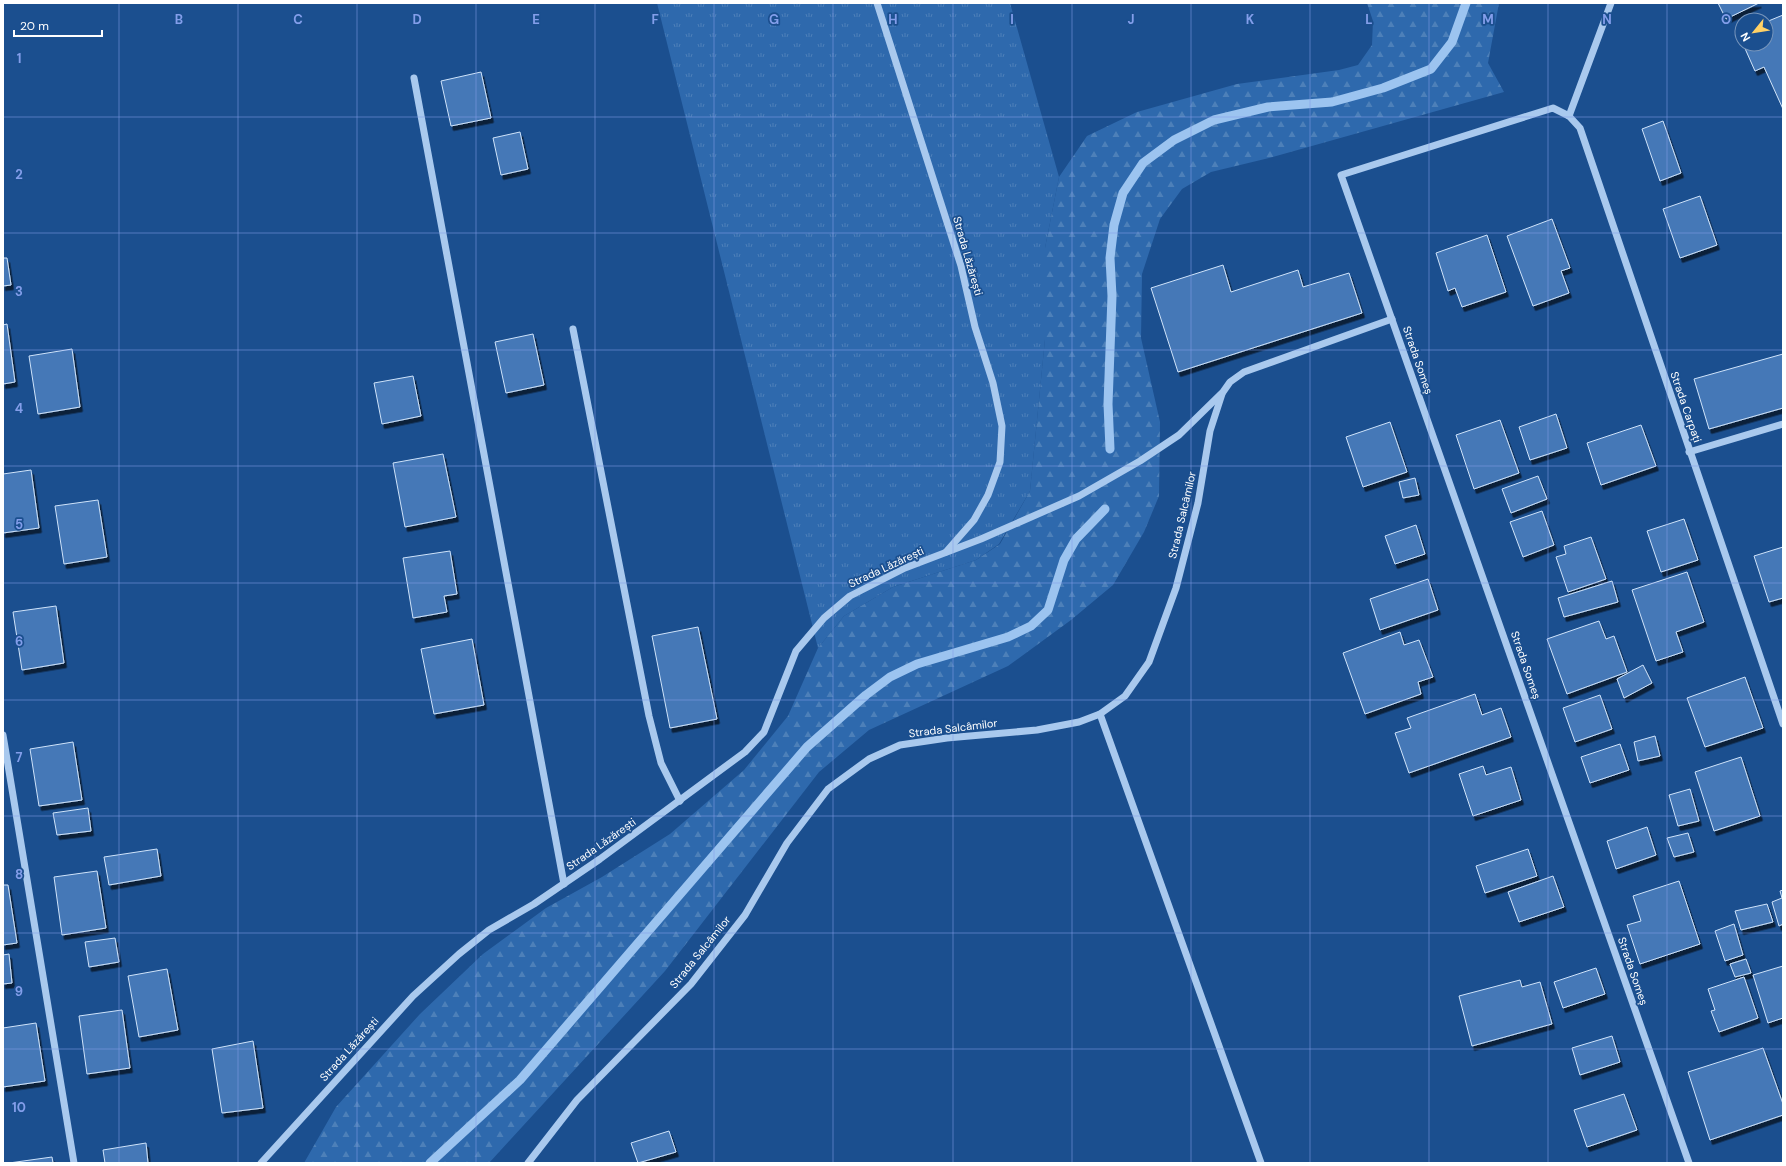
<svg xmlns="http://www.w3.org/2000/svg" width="1786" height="1166" viewBox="0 0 1786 1166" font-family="'DM Sans',sans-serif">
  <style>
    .grass { fill: url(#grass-tufts) }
    .forest { fill: url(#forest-firs) }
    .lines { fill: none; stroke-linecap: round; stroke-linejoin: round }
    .stream { stroke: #9cc4f0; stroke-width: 9 }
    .building { fill: #4478b7; stroke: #cfe3fa; filter: url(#shadow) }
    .minor { stroke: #a9c9ee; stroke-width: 7 }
    .grid { fill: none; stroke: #839eea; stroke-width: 1; stroke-opacity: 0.55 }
    .labels { text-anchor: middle; stroke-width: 3.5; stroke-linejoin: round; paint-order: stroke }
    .street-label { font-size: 11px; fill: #fff; stroke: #1b4f8f }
    .grid-label { font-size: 13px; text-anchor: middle; font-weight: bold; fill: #839eea; stroke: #1b4f8f; stroke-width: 3.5; stroke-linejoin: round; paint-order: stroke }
  </style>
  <defs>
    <pattern id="grass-tufts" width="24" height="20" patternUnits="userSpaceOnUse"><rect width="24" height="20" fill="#2e69ad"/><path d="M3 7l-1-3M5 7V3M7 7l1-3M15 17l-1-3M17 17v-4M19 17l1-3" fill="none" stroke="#4d80b9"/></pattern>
    <pattern id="forest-firs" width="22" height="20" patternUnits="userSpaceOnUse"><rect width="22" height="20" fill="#2e69ad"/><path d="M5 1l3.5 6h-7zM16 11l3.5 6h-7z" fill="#4d80b9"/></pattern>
    <filter id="shadow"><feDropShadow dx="2.5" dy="4.5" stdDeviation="0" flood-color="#0009"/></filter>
  </defs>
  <rect width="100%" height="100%" fill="#1b4f8f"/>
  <path class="grass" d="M657,3h353l49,174 -14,71v91l-15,152 -31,53 -23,16 -83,27 -49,29 -26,32z"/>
  <path class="forest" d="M1367,3h132l-11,60 16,29 -235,66 -58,14 -29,17 -22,30 -18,55 -1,64 19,84 -1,74 -15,36 -31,53 -42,35 -63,46 -139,64 -50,42 -154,199 -176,192h-185l32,-56 84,-93 63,-60 63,-46 56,-31 68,-43 74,-64 44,-54 30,-68 26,-32 49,-29 83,-27 24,-16 30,-53 15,-152v-91l14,-71 28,-41 50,-24 100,-28 102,-14 19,-5 14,-20 1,-24z"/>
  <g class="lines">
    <g class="stream">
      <path d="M1110,449l-2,-45 4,-108 -2,-38 4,-33 9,-32 20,-30 31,-23 40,-20 54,-13 64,-5 51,-14 48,-19 21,-27 14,-39"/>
      <path d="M430,1163l90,-83 287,-333 59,-52 24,-18 27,-13 91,-27 23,-11 17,-16 16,-50 12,-21 29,-30"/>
    </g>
  </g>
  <g class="building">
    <path d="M1718,3h41l-33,16z"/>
    <path d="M1783,15v94l-19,-42 -9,4 -12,-27h23v-22z"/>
    <path d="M481,72l10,46 -40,8 -10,-45z"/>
    <path d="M1663,121l18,52 -21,8 -18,-52z"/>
    <path d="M520,132l8,37 -27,6 -8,-37z"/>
    <path d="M1700,196l17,49 -37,13 -17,-49z"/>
    <path d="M1552,219l18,49 -9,3 8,22 -36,13 -26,-70z"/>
    <path d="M1487,235l19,57 -44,15 -7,-19 -7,3 -12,-38z"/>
    <path d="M3,258h4l4,27 -8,1z"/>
    <path d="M1223,265l8,27 67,-22 5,17 46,-14 13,40 -184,59 -27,-84z"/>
    <path d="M7,324l8,58 -12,2v-59z"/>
    <path d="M533,334l11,51 -38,8 -11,-51z"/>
    <path d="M72,349l8,58 -42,7 -9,-58z"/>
    <path d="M1783,354v54l-74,21 -15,-50z"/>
    <path d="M413,376l8,40 -39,8 -8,-41z"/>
    <path d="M1556,414l11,34 -37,12 -11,-33z"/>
    <path d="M1500,420l19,53 -45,16 -18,-54z"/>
    <path d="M1390,422l17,50 -44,15 -17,-50z"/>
    <path d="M1641,425l15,41 -55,19 -14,-42z"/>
    <path d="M443,454l13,63 -51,10 -12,-64z"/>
    <path d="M31,470l8,58 -36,5v-59z"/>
    <path d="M1538,476l9,23 -36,14 -9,-24z"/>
    <path d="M1415,478l4,17 -16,3 -4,-16z"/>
    <path d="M98,500l9,57 -43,7 -9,-58z"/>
    <path d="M1542,511l12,34 -31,12 -13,-35z"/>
    <path d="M1684,519l14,41 -37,12 -14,-41z"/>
    <path d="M1416,525l9,29 -30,10 -10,-28z"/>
    <path d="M1591,537l15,42 -38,13 -12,-35 10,-3 -2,-8z"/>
    <path d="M1783,547v51l-14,4 -15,-46z"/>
    <path d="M450,551l7,43 -13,2 3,16 -34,6 -10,-60z"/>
    <path d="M1687,572l17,50 -28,10 7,20 -27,9 -24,-71z"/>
    <path d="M1428,579l10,31 -58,20 -10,-31z"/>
    <path d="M1612,581l6,21 -54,15 -6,-19z"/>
    <path d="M56,606l8,57 -42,7 -9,-58z"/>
    <path d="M1599,621l7,18 8,-3 13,36 -60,22 -20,-55z"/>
    <path d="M698,627l19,92 -47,9 -18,-92z"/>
    <path d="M1400,632l4,13 15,-5 14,37 -15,5 3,12 -56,20 -22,-61z"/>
    <path d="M472,639l12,66 -50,9 -13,-65z"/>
    <path d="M1643,665l9,18 -28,15 -7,-19z"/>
    <path d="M1745,677l18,51 -58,19 -18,-49z"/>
    <path d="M1475,694l7,21 19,-7 10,29 -102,36 -14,-40 16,-5 -4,-10z"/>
    <path d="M1600,695l12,34 -37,13 -12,-34z"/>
    <path d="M1655,736l5,20 -22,5 -4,-19z"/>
    <path d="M73,742l9,58 -43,6 -9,-57z"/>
    <path d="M1620,744l9,26 -39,13 -9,-26z"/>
    <path d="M1741,757l19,59 -46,15 -19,-59z"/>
    <path d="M1483,766l3,9 25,-8 10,33 -48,16 -14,-42z"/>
    <path d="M1690,789l9,32 -21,5 -9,-31z"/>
    <path d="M88,808l3,23 -34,4 -4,-22z"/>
    <path d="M1647,827l9,28 -40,14 -9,-28z"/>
    <path d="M1688,833l6,19 -20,5 -7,-19z"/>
    <path d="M157,849l4,27 -52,9 -5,-28z"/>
    <path d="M1528,849l9,27 -52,17 -9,-27z"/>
    <path d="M97,871l9,57 -44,7 -8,-58z"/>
    <path d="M1553,876l11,31 -45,15 -11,-30z"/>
    <path d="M1679,881l21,63 -60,20 -13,-39 14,-4 -8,-25z"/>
    <path d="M3,885h5l9,58 -14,2z"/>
    <path d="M1783,890v34l-4,2 -7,-24 10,-4 -2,-7z"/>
    <path d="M1767,904l6,18 -32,8 -6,-19z"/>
    <path d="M1734,924l9,31 -18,6 -10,-30z"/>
    <path d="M115,938l4,24 -30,5 -4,-25z"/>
    <path d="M9,954l3,29 -9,1v-29z"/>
    <path d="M1746,959l5,14 -16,4 -5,-13z"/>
    <path d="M1783,966v52l-15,5 -15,-48z"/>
    <path d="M1596,968l9,26 -42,14 -9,-26z"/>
    <path d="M167,969l11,61 -39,7 -11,-61z"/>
    <path d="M1744,977l14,41 -39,14 -8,-21 4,-1 -7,-21z"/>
    <path d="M1520,980l2,7 18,-5 12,42 -80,22 -13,-50z"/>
    <path d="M122,1010l8,58 -43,6 -8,-58z"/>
    <path d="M36,1023l9,58 -42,6v-59z"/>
    <path d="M1612,1036l8,26 -40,13 -8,-27z"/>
    <path d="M253,1041l10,67 -41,5 -10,-64z"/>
    <path d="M1763,1048l20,56v11l-73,25 -22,-68z"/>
    <path d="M1624,1094l13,36 -50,17 -13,-37z"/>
    <path d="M669,1131l7,21 -38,11 -7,-20z"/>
    <path d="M146,1143l2,20h-43l-2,-13z"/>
    <path d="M52,1157l1,6h-44z"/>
  </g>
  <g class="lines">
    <g class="minor">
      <path d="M877,3l84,263 14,61 18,56 9,43 -2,36 -12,33 -14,25 -28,32"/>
      <path d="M414,78l150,806"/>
      <path d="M1569,116l42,-113"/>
      <path d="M573,329l76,387 12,47 19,38"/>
      <path d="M1689,452l94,-28"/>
      <path d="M1100,714l161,449"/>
      <path d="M3,735l71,428"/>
      <path d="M261,1163l152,-167 46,-42 30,-24 45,-26 66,-45 145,-107 19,-20 32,-81 28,-33 26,-22 55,-28 76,-29 98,-43 61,-35 39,-26 44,-43 7,-10 14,-10 148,-53"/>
      <path d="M528,1163l49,-63 114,-116 54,-69 42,-72 41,-54 41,-30 31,-14 47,-7 90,-8 42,-8 21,-8 25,-18 24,-34 27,-74 22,-85 12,-72 12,-37"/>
      <path d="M1689,1163l-348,-988 212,-67 16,8 11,12 203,596"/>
    </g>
  </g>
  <path class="grid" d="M119,3v1160M238,3v1160M357,3v1160M476,3v1160M595,3v1160M714,3v1160M833,3v1160M953,3v1160M1072,3v1160M1191,3v1160M1310,3v1160M1429,3v1160M1548,3v1160M1667,3v1160M3,117h1780M3,233h1780M3,350h1780M3,466h1780M3,583h1780M3,700h1780M3,816h1780M3,933h1780M3,1049h1780"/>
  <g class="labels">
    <g class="street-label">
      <text transform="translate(968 256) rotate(74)" y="4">Strada Lăzărești</text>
      <text transform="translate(1418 360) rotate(71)" y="4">Strada Someș</text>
      <text transform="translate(1686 407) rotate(71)" y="4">Strada Carpați</text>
      <text transform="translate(1182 515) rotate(-77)" y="4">Strada Salcâmilor</text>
      <text transform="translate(886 567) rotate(-25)" y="4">Strada Lăzărești</text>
      <text transform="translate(1526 665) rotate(71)" y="4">Strada Someș</text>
      <text transform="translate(953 728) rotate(-7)" y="4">Strada Salcâmilor</text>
      <text transform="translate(601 844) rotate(-35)" y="4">Strada Lăzărești</text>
      <text transform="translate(700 952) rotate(-51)" y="4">Strada Salcâmilor</text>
      <text transform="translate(1633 971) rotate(71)" y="4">Strada Someș</text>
      <text transform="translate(349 1049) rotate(-48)" y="4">Strada Lăzărești</text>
    </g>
  </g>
  <g class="grid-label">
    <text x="179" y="24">B</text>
    <text x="298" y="24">C</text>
    <text x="417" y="24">D</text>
    <text x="536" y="24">E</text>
    <text x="655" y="24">F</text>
    <text x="774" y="24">G</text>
    <text x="893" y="24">H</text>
    <text x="1012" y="24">I</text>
    <text x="1131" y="24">J</text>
    <text x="1250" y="24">K</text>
    <text x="1369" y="24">L</text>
    <text x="1488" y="24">M</text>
    <text x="1607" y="24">N</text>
    <text x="1726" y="24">O</text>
    <text x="19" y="63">1</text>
    <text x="19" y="179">2</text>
    <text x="19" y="296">3</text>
    <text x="19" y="413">4</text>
    <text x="19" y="529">5</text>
    <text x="19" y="646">6</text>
    <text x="19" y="762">7</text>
    <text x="19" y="879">8</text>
    <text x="19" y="996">9</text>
    <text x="19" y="1112">10</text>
  </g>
  <rect width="1786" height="1166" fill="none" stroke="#ffffff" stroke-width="8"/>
  <g transform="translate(1754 32) rotate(240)"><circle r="19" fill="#1b4f8f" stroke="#7695bc"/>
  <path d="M0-3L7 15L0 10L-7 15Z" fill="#ffd166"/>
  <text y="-6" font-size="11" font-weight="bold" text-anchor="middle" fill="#ffffff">N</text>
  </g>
  <path d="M14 30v6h88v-6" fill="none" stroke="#ffffff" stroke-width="2"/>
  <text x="20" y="30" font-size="12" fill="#ffffff" stroke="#1b4f8f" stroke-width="3" paint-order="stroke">20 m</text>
</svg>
